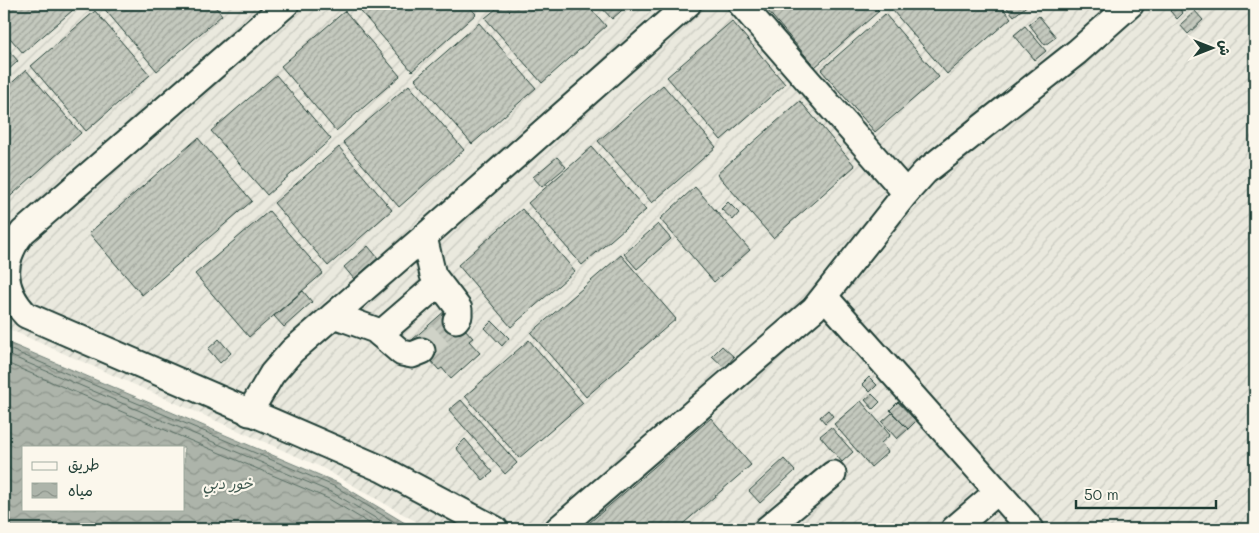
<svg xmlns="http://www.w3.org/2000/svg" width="1259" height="533" viewBox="0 0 1259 533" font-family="Mali,'Playpen Sans Arabic',sans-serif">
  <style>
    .industrial { fill: url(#industrial-furrows) }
    .water { fill: url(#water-waves); stroke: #74847b; fill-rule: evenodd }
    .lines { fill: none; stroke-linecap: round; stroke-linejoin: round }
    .shore { stroke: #586d63; stroke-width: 1 }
    .building { fill: url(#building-hatch); stroke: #1f3d34 }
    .minor-tunnel { stroke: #cfd2c7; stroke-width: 25; stroke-dasharray: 25 12; stroke-linecap: butt }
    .minor-casing { stroke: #1f3d34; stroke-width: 29 }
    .minor { stroke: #fbf7ec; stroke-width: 25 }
    .labels { text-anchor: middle; stroke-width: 4.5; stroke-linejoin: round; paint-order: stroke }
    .water-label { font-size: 15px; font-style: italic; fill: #425b52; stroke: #fbf7ec }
  </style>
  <defs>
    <pattern id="industrial-furrows" width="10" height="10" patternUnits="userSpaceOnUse" patternTransform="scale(1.25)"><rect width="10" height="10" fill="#eae9de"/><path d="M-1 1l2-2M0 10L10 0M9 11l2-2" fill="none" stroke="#c8c9bf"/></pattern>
    <pattern id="water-waves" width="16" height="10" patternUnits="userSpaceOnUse" patternTransform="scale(1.25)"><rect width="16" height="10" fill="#adb4aa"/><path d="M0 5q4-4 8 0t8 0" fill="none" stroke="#8c948b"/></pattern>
    <pattern id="building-hatch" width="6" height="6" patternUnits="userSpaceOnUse" patternTransform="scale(1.25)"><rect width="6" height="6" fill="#c4c9be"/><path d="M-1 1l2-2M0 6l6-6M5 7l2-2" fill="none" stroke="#9fa49b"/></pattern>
  </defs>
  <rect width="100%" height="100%" fill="#fbf7ec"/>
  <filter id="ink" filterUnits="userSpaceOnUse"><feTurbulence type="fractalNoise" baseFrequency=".02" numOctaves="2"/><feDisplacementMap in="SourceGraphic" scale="10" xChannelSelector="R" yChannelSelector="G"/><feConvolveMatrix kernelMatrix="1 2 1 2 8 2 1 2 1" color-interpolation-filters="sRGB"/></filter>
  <g filter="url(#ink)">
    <path class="industrial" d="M4,4h1251v525h-826l-108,-62 -317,-140z"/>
    <path class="water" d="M4,341l334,142 77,46h-411zM24,447h160v62h-160z"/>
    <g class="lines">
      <g class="shore">
        <path d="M4,347l332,140 70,42"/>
        <path d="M4,353l329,140 61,36"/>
        <path d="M4,362l325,137 50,30"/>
      </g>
    </g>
    <g class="building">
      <path d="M4,4h76l-57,49 -19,-22z"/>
      <path d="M105,4h108l9,11 -65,56 -55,-65z"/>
      <path d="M356,4h111l9,10 -64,57 -57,-66z"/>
      <path d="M502,4h85l19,22 -64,57 -57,-65z"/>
      <path d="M598,4h31l-17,15z"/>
      <path d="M762,4h110l7,7 -64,56z"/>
      <path d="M902,4h97l12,14 -64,56 -54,-63z"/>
      <path d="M1004,4h25l-15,12z"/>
      <path d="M1176,5l7,8 -6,6 -7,-8z"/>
      <path d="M95,11l55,64 -64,56 -55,-65z"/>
      <path d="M345,11l55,65 -64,55 -55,-65z"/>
      <path d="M1195,11l8,9 -15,14 -8,-9z"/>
      <path d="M885,14l54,63 -64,55 -54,-62z"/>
      <path d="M1039,16l17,21 -11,8 -16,-21z"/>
      <path d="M732,21l53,63 -64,56 -54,-63z"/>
      <path d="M479,23l57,65 -64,56 -57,-65z"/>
      <path d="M1025,26l21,25 -11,9 -21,-25z"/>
      <path d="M4,45l14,16 -14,13z"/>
      <path d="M26,70l55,63 -77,69v-112z"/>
      <path d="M276,75l55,64 -64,56 -56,-64z"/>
      <path d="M409,85l55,65 -65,57 -56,-65z"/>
      <path d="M663,85l53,62 -64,56 -54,-62z"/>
      <path d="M800,101l55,65 -82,72 -56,-64z"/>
      <path d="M198,138l54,63 -110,94 -53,-62z"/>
      <path d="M339,147l53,63 -64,56 -54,-63z"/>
      <path d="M592,147l54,63 -64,55 -54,-62z"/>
      <path d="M557,157l9,10 -24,20 -9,-10z"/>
      <path d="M695,187l55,63 -36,32 -54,-63z"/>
      <path d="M728,202l11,11 -6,7 -12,-11z"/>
      <path d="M522,209l53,62 -64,56 -53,-62z"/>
      <path d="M269,211l54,62 -74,64 -54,-63z"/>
      <path d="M658,224l13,15 -34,30 -13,-15z"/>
      <path d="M368,246l10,12 -24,21 -10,-12z"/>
      <path d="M621,255l55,64 -90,78 -55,-64z"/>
      <path d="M303,291l9,11 -28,25 -10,-11z"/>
      <path d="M447,309l26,29 -4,3 11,12 -29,26 -9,-11 -3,2 -27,-30z"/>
      <path d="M492,321l17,17 -7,8 -17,-18z"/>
      <path d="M219,339l12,14 -11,10 -12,-14z"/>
      <path d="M529,340l54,63 -64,55 -54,-62z"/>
      <path d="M722,346l12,11 -9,11 -13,-12z"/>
      <path d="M869,377l8,8 -7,7 -8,-8z"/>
      <path d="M872,394l8,8 -7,7 -8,-9z"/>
      <path d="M461,400l56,63 -12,11 -56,-64z"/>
      <path d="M861,401l29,34 -9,8 7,9 -17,15 -37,-43z"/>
      <path d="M898,402l18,19 -8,8 -18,-19z"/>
      <path d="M828,410l5,6 -8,7 -5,-6z"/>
      <path d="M892,413l16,16 -11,10 -15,-17z"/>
      <path d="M711,418l40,47 -74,64h-95z"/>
      <path d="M831,427l22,25 -11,10 -22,-26z"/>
      <path d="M465,439l28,33 -10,8 -27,-32z"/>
      <path d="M784,459l11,12 -35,32 -11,-12z"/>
    </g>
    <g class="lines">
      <path class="minor-tunnel" d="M422,351l34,-31"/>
      <g class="minor-casing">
        <g id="minor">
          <path d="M286,4l-263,228c-23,28 -22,57 3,83l356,154 113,60"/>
          <path d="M741,4l165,189"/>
          <path d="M424,237l9,38 26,34v7l-3,4"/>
          <path d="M825,297l206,232"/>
          <path d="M334,315l41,15 27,23 10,2 10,-4"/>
          <path d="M380,334l58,-50"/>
          <path d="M249,413l23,-39 20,-23 132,-114 264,-233"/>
          <path d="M558,529l256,-220 92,-116 19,-21 152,-120 54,-48"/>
          <path d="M767,529l66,-55"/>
          <path d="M954,529l43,-37"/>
        </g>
      </g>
      <use href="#minor" class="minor"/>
    </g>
  </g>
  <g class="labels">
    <g class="water-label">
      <text x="228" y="489">خور دبي</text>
    </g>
  </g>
  <rect width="1259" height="533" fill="none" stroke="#fbf7ec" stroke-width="20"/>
  <rect x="10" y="10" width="1239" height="513" fill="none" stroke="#1f3d34" stroke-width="2" filter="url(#ink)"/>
  <rect x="22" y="446" width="162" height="65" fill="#fbf7ec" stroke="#a3ada2"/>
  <rect x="32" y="462" width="25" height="8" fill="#fbf7ec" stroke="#a3ada2"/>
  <text x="68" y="470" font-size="15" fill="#1f3d34">طريق</text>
  <rect x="32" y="483" width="25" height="15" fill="url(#water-waves)" stroke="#a3ada2"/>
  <text x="68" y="496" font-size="15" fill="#1f3d34">مياه</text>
  <g transform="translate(1212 48) rotate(90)" stroke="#fbf7ec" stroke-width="4" paint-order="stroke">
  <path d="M0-4L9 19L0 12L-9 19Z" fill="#1f3d34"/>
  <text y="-8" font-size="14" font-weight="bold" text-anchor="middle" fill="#1f3d34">ش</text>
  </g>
  <path d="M1076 500v8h140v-8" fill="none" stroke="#1f3d34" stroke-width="2.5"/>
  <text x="1084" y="500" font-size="15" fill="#1f3d34" stroke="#fbf7ec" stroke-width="4" paint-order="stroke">50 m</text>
</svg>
